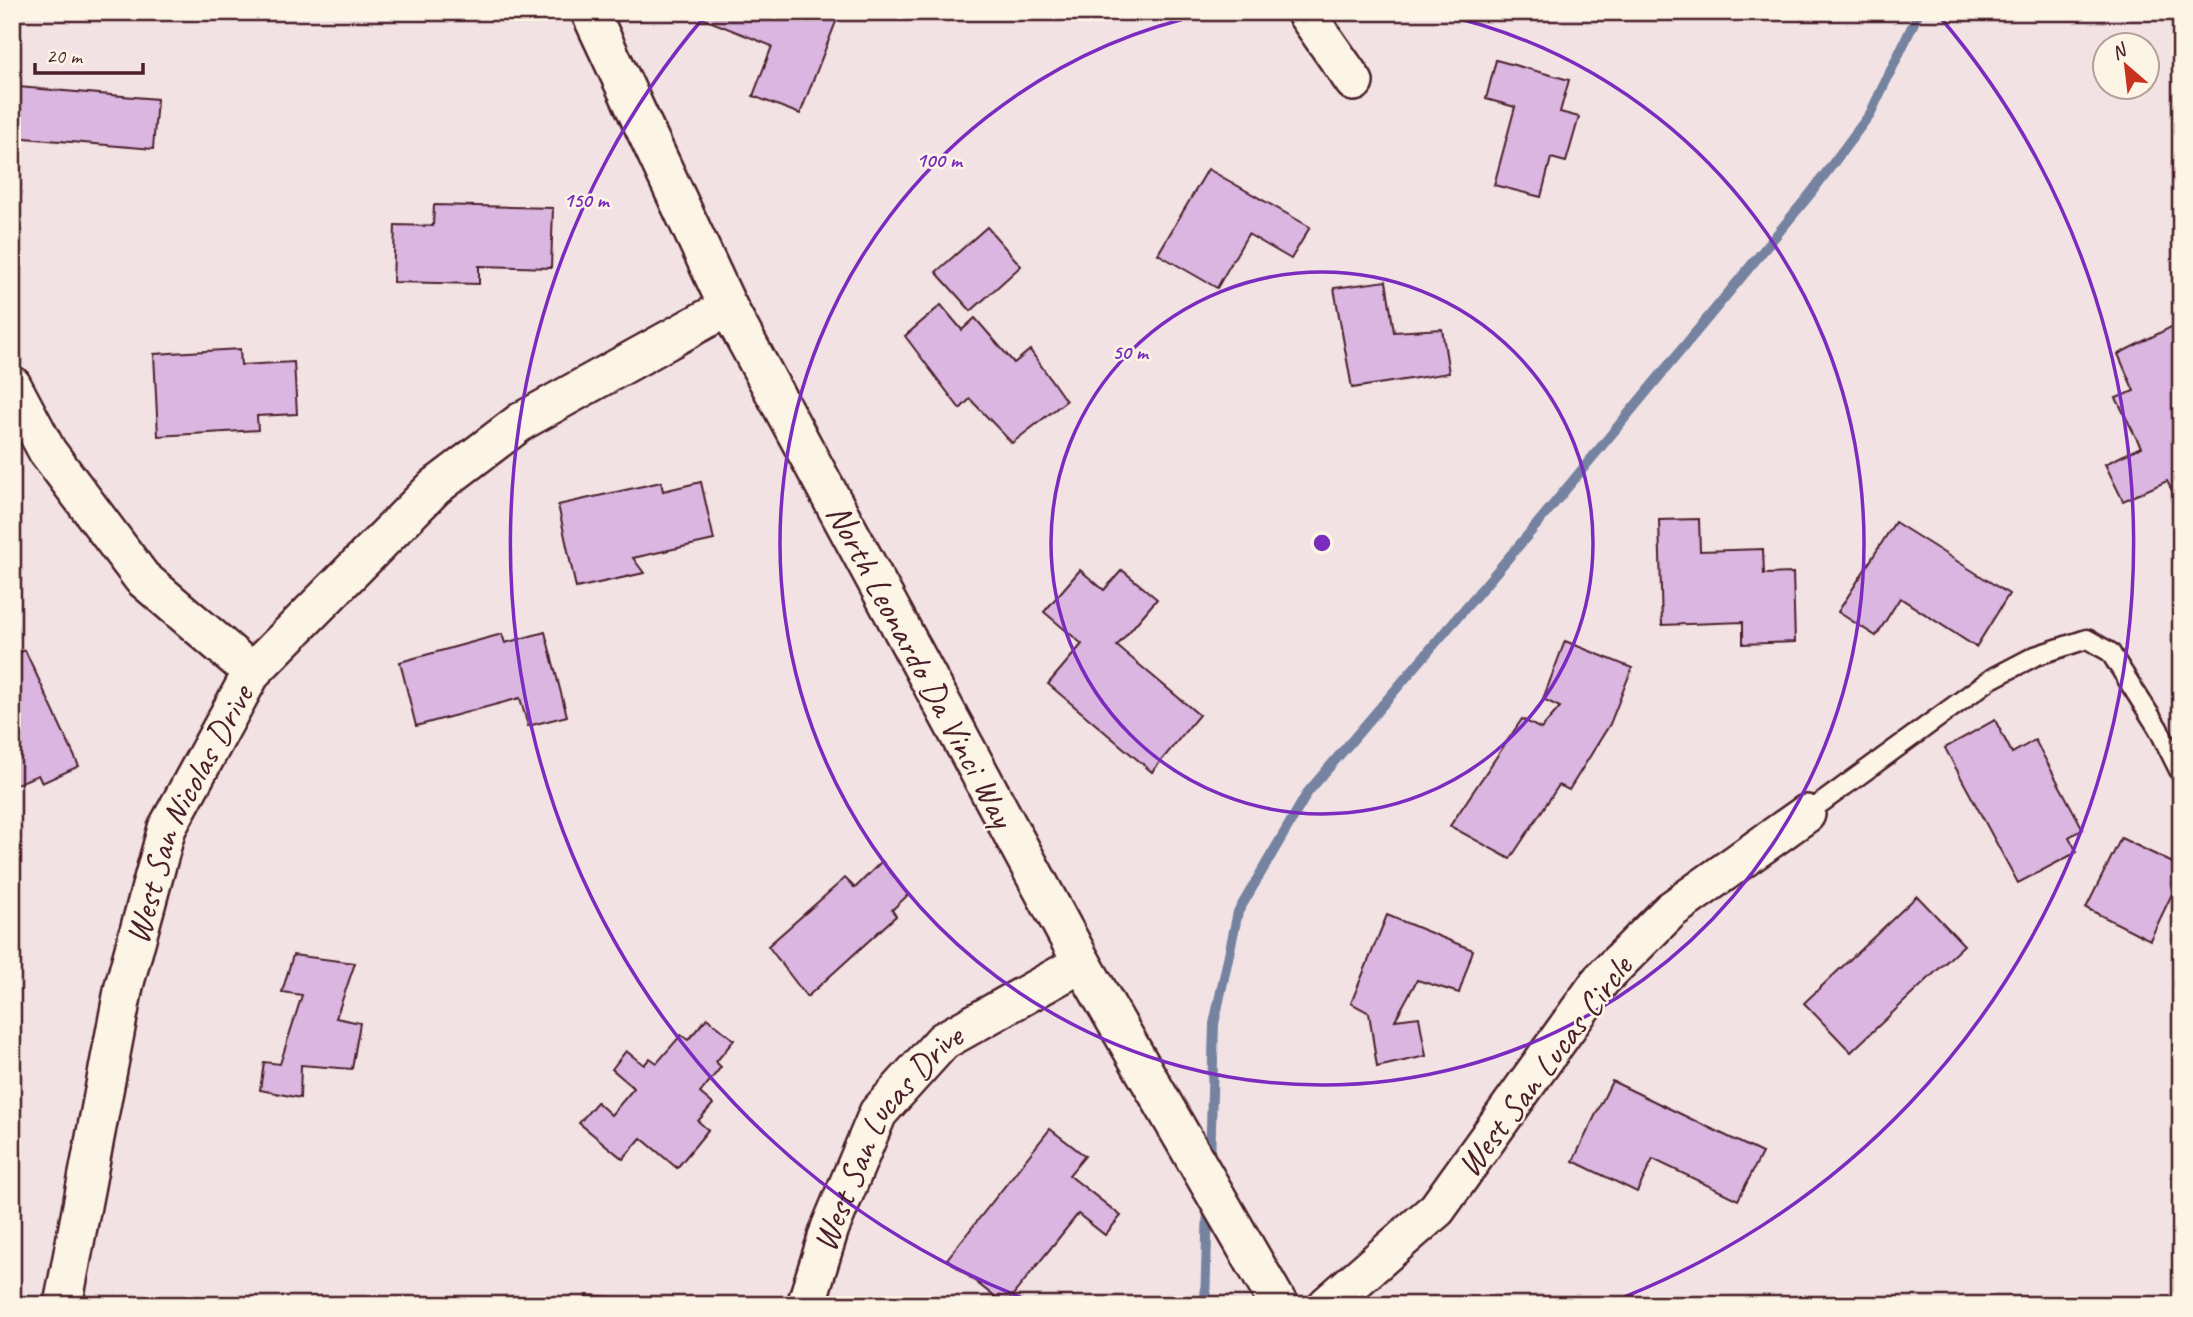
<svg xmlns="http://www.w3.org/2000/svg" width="2193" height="1317" viewBox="0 0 2193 1317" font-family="Caveat,sans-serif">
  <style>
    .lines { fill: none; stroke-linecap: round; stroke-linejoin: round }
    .stream { stroke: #7582a0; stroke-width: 10 }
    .building { fill: #dab6e0; stroke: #4a1f2b; stroke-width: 2 }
    .service-casing { stroke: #4a1f2b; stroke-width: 23 }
    .minor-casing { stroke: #4a1f2b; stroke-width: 42 }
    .service { stroke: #fcf5e5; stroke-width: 18 }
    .minor { stroke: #fcf5e5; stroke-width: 37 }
    .ring { fill: none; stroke: #7b2cbf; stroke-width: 3.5 }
    .labels { text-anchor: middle; stroke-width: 5; stroke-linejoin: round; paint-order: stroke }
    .street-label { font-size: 35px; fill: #4a1f2b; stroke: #fcf5e5 }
    .centre { fill: #7b2cbf; stroke: #fcf5e5; stroke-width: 3.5 }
    .ring-label { font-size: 21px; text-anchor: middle; font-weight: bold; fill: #7b2cbf; stroke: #fcf5e5; stroke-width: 5; stroke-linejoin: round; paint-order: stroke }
  </style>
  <rect width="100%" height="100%" fill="#f2e2e4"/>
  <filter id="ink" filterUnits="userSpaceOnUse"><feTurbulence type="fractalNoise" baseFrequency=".0143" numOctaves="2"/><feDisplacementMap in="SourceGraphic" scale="14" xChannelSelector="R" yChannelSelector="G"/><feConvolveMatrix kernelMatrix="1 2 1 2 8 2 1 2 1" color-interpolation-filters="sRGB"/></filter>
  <g filter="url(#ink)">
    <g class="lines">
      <g class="stream">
        <path d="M1210,1163l4,-139 24,-112 70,-120 225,-263 278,-336 59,-79 49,-102"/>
        <path d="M1205,1305l3,-101"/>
      </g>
    </g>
    <g class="building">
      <path d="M695,12h124l18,7 -37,95 -47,-18 19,-50 -78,-31z"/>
      <path d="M1496,60l73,20 -9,32 19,5 -13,45 -15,-4 -10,39 -47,-12 21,-78 -29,-8z"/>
      <path d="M18,87l139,12 -4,50 -140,-12z"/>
      <path d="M1208,169l102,58 -19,32 -43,-25 -31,54 -59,-34z"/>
      <path d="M434,205l119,3 -2,60 -72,-2v18l-86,-2 2,-57 38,1z"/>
      <path d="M987,227l34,39 -50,45 -35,-39z"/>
      <path d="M1386,281l8,51 48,-3 7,44 -97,15 -18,-100z"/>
      <path d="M941,305l21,25 13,-12 39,45 16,-13 36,51 -54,42 -42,-44 -10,10 -55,-73z"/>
      <path d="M2173,326l8,14v156l-5,2 -9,-17 -44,20 -18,-37 36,-17 -25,-49 18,-7 -16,-37z"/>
      <path d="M240,349l1,16 53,-3 3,52 -40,2 1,14 -100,6 -4,-82z"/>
      <path d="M661,482l2,9 38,-9 13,58 -81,18 11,15 -68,15 -18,-83z"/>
      <path d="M1699,519l1,32 63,-2 1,25 29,-1 2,69 -52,2v-22l-81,3 -3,-105z"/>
      <path d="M1895,522l114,72 -33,53 -76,-49 -24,38 -38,-24z"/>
      <path d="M1080,570l24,20 18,-20 35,29 -40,47 82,69 -47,57 -104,-88 34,-40 -38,-32z"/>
      <path d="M545,632l22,84 -39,10 -8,-28 -104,28 -16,-64 102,-28 3,9z"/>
      <path d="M1565,641l67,27 -22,56 -41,66 -10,-5 -49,74 -60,-33 72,-107 19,10 19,-22 -17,-8z"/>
      <path d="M25,650l54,116 -37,17 -4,-8 -26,11v-130z"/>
      <path d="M1995,720l17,33 23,-13 48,89 -14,8 8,15 -59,31 -73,-135z"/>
      <path d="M2121,838l60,29v8l-31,65 -64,-32z"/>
      <path d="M882,861l26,34 -16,15 4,6 -89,81 -39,-51 77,-68 10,10z"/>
      <path d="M1917,896l47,49 -113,107 -47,-49z"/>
      <path d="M1387,915l86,35 -14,43 -42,-13 -22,40 24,-3 7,39 -49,11 -8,-54 -18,-10z"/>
      <path d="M293,955l62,8 -19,55 24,5 -8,46 -51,-4 -1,33 -40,-8 4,-28 16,2 22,-69 -20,-3z"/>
      <path d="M707,1018l27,22 -18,22 5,5 -21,26 13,11 -15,17 10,9 -31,38 -36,-30 -18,21 -44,-36 18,-21 14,13 23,-27 -22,-19 14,-18 18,14 6,-7 7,5 24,-28 7,5z"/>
      <path d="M1612,1081l150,72 -24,47 -85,-41 -16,33 -64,-31z"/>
      <path d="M1050,1129l35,27 -16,19 52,41 -16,19 -27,-21 -73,91 -58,-46z"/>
      <path d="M586,1295l65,5v5h-66z"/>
    </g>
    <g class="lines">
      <g class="service-casing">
        <path id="service" d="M1806,814l185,-135 44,-23 52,-17 23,13 48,76 23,46"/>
      </g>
      <g class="minor-casing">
        <g id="minor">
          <path d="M590,12l138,295 354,656 197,342"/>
          <path d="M1305,12l49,70"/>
          <path d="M12,385l35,66 95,127 110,94"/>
          <path id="s1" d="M63,1305l61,-319 43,-158 85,-156 183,-185 87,-66 206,-114"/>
          <path id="s2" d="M806,1305l24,-77 48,-115 65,-72 139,-78"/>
          <path d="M1327,1305l110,-96 164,-229 70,-70 135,-96"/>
        </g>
      </g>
      <use href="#service" class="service"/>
      <use href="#minor" class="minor"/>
    </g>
  </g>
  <g class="ring">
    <circle cx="1322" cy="543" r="271"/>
    <path d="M1435 13A542 542 0 1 1 1209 13"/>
    <path d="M1038 1304A812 812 0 0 1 705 16M1939 16A812 812 0 0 1 1606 1304"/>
  </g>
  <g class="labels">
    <g class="street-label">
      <text transform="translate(921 665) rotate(62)" y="12">North Leonardo Da Vinci Way</text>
      <text dy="12" stroke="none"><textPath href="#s1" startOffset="509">West San Nicolas Drive</textPath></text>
      <text transform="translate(1544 1066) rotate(-53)" y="12">West San Lucas Circle</text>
      <text dy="12" stroke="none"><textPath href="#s2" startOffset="189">West San Lucas Drive</textPath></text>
    </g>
  </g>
  <circle cx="1322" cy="543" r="10" class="centre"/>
  <g class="ring-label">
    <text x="939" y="167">100 m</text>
    <text x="586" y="207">150 m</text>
    <text x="1130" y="359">50 m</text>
  </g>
  <rect width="2193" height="1317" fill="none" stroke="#fcf5e5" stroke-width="42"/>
  <rect x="21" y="21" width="2151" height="1275" fill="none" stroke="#4a1f2b" stroke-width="2.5" filter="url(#ink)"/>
  <g transform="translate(2126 66) rotate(332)"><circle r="33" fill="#fcf5e5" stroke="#b59f9b" stroke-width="2"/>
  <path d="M0-5L12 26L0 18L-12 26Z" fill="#c8321e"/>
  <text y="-10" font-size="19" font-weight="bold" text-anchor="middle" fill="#4a1f2b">N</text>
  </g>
  <path d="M35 63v10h108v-10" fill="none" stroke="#4a1f2b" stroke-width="3.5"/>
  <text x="46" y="63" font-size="21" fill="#4a1f2b" stroke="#fcf5e5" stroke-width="5" paint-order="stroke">20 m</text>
</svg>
